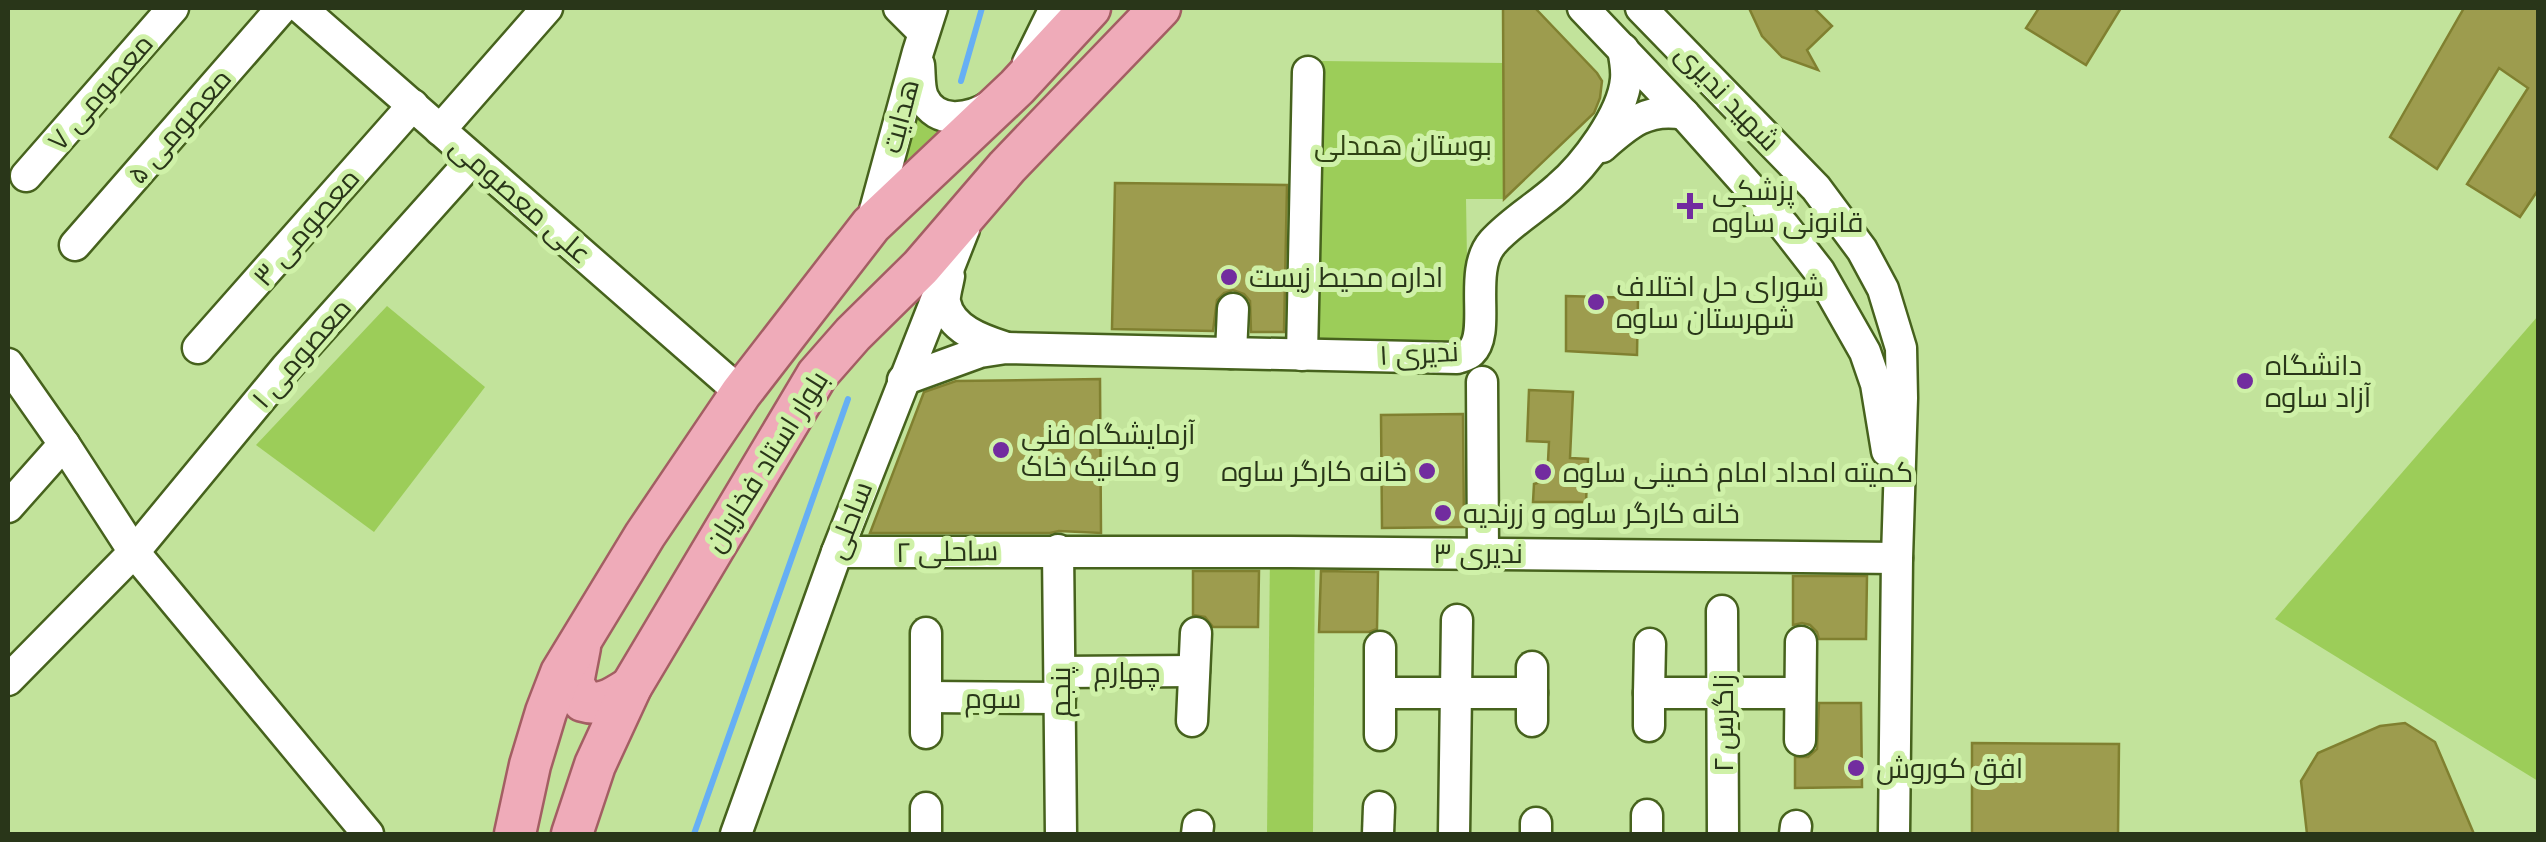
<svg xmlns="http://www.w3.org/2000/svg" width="2546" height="842" viewBox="0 0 2546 842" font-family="'Fira Sans',Cairo,sans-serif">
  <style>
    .green { fill: #9ccd59 }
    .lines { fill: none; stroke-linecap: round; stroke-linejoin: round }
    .stream { stroke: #66aff4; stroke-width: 6 }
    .building { fill: #9d9c4e; stroke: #808030; stroke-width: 2.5 }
    .minor-casing { stroke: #46621d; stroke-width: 35 }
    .major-casing { stroke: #a35e63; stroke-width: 45 }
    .minor { stroke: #fff; stroke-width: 30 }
    .major { stroke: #efabb9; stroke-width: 40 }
    .poi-dot { fill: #722c9f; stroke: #cff1a8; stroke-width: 4 }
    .labels { text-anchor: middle; stroke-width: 10; stroke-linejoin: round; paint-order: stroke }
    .street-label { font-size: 28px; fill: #293619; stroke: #cff1a8 }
    .park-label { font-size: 28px; fill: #2f4213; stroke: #cff1a8 }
    .poi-label { font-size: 28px; fill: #293619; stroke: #cff1a8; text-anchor: start }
  </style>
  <rect width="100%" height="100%" fill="#c2e39b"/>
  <g class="green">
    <path d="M1321,61l183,2v136h-38l2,121 -5,16 -11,10 -135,-3z"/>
    <path d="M912,99l52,27 -73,62z"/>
    <path d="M387,306l98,81 -111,145 -118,-87z"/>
    <path d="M2538,316v465l-263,-162z"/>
    <path d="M1270,552h45l-2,282h-46z"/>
  </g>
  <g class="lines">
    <g class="stream">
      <path d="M961,81l21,-73"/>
      <path d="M694,834l154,-435"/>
    </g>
  </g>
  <g class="building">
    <path d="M1503,8h32l62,65 5,8 -2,17 -6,15 -90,86z"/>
    <path d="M1749,8h65l18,18 -25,24 11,20 -36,-13 -20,-21z"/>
    <path d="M2039,8h82l-35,57 -60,-37z"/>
    <path d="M2464,8h74v182l-18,27 -53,-33 61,-96 -29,-20 -62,101 -47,-32z"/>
    <path d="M1115,183l172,2 -3,147h-33l-1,-31 -6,-7 -11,-4 -9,3 -7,7 -4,31 -101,-2z"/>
    <path d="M1566,296l72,2 -1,57 -71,-4z"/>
    <path d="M1100,379l1,154 -42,-2 -9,2h-180l54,-141 32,-11z"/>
    <path d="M1529,390l44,2 -3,66 18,1 -2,43h-53l1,-18 13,-4 2,-38 -22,-1z"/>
    <path d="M1463,414l1,113 -82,1 -1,-113z"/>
    <path d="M1193,571h66l-1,56h-45l-8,-10 -12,-2z"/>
    <path d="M1321,571l57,1 -1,57 -8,3h-50z"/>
    <path d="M1793,576h74l-1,63h-47l-2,-7 -7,-7 -8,-2 -9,2z"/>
    <path d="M1819,703h42l1,84 -67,1v-31h13l9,-8z"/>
    <path d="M2405,723l30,19 39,92h-167l-6,-53 17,-28 62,-27z"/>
    <path d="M1972,743l147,1 -1,90h-146z"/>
  </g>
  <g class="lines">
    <g class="minor-casing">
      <g id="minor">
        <path d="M301,8l440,385"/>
        <path d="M899,8l24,24"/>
        <path d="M1583,8l101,106 100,112 35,45 46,81 11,32 11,67"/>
        <path d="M1641,8l175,180 46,62 21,39 18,59 1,50 -5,160 -3,276"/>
        <path d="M1028,63l27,-55"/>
        <path d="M919,65c1,9 0,23 4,32 13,29 48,22 69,8"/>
        <path d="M440,130l107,-122"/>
        <path d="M1602,147c26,-23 45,-40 82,-33"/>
        <path d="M26,176l147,-168"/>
        <path d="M871,225l47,-173 14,-44"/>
        <path d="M75,245l207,-237"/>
        <path d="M949,276c-1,7 -5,19 -4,26 5,27 37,38 59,45"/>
        <path d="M198,348l215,-243"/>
        <path d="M1231,353l2,-44"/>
        <path d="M1302,355l6,-283"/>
        <path d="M8,364l56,80 70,108 234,282"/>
        <path d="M903,380l77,-28 26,-4 451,10c5,-2 10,-2 14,-6 21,-20 -4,-81 22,-110 19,-21 44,-35 65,-54 26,-22 65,-73 68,-109 1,-10 -1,-20 -3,-30"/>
        <path d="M1482,382l1,171"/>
        <path d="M8,507l56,-63"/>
        <path d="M1058,550l3,284"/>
        <path d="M837,552h453l607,6"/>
        <path d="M1722,611l1,223"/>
        <path d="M1650,644l-1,49h151"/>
        <path d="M1060,672l134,-1"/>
        <path d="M8,680l126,-128 152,-184 187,-209"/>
        <path d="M1381,693h151"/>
        <path d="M927,697l133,1"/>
        <path d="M1192,721l4,-88"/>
        <path d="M1532,721v-54"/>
        <path d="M1649,726v-33"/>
        <path d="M926,733v-100"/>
        <path d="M1380,735v-88"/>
        <path d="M1800,740l1,-98"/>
        <path d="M926,808v26"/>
        <path d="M736,834l101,-282 127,-323"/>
        <path d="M1197,834l1,-8"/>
        <path d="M1378,834l1,-27"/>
        <path d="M1454,834l3,-214"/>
        <path d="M1536,834v-11"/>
        <path d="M1647,834v-19"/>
        <path d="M1795,834l1,-8"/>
      </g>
    </g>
    <g class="major-casing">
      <g id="major">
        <path d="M580,647l-7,36 10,18c19,6 32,-4 48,-14"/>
        <path d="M515,834l15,-69 16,-53 15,-39 84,-138 96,-142 130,-168 146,-138 73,-79"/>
        <path d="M572,834l23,-69 36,-78 186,-312 36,-41 68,-67 86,-100 153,-159"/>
      </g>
    </g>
    <use href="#minor" class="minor"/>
    <use href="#major" class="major"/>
  </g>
  <g class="poi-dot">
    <path d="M1685 191h10v10h10v10h-10v10h-10v-10h-10v-10h10z"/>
    <circle cx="1229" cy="277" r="10"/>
    <circle cx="1596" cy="302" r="10"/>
    <circle cx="2245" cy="381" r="10"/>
    <circle cx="1001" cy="450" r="10"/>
    <circle cx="1427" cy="471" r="10"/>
    <circle cx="1543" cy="472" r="10"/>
    <circle cx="1443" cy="513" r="10"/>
    <circle cx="1856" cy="768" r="10"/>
  </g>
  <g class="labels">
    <g class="street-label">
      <text transform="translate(100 92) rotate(-49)" y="10">معصومی ۷</text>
      <text transform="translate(1728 97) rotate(46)" y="10">شهید ندیری</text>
      <text transform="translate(900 116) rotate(-75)" y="10">هدایت</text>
      <text transform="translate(179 126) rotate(-49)" y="10">معصومی ۵</text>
      <text transform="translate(521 200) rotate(41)" y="10">علی معصومی</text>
      <text transform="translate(306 227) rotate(-49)" y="10">معصومی ۳</text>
      <text transform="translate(301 353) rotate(-49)" y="10">معصومی ۱</text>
      <text transform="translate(1419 353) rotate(-3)" y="10">ندیری ۱</text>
      <text transform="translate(766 461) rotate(-58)" y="10">بلوار استاد فخاریان</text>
      <text transform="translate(849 520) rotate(-69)" y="10">ساحلی</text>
      <text transform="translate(947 551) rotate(-1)" y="10">ساحلی ۲</text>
      <text x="1478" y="563">ندیری ۳</text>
      <text x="1127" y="682">چهارم</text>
      <text transform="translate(1060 692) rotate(-90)" y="10">پنجم</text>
      <text x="993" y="708">سوم</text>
      <text transform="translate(1723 723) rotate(-90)" y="10">زاگرس ۲</text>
    </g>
    <g class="park-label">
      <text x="1403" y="155">بوستان همدلی</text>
    </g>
    <g class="poi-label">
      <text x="1712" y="200">پزشکی<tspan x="1712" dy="32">قانونی ساوه</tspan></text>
      <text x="1249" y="287">اداره محیط زیست</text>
      <text x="1616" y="296">شورای حل اختلاف<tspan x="1616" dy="32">شهرستان ساوه</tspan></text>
      <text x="2265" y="375">دانشگاه<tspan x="2265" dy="32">آزاد ساوه</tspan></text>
      <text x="1021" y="444">آزمایشگاه فنی<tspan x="1021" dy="32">و مکانیک خاک</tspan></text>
      <text x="1407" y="481" text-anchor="end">خانه کارگر ساوه</text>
      <text x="1563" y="482">کمیته امداد امام خمینی ساوه</text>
      <text x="1463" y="523">خانه کارگر ساوه و زرندیه</text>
      <text x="1876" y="778">افق کوروش</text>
    </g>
  </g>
  <rect width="2546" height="842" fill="none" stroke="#293619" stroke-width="20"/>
</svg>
